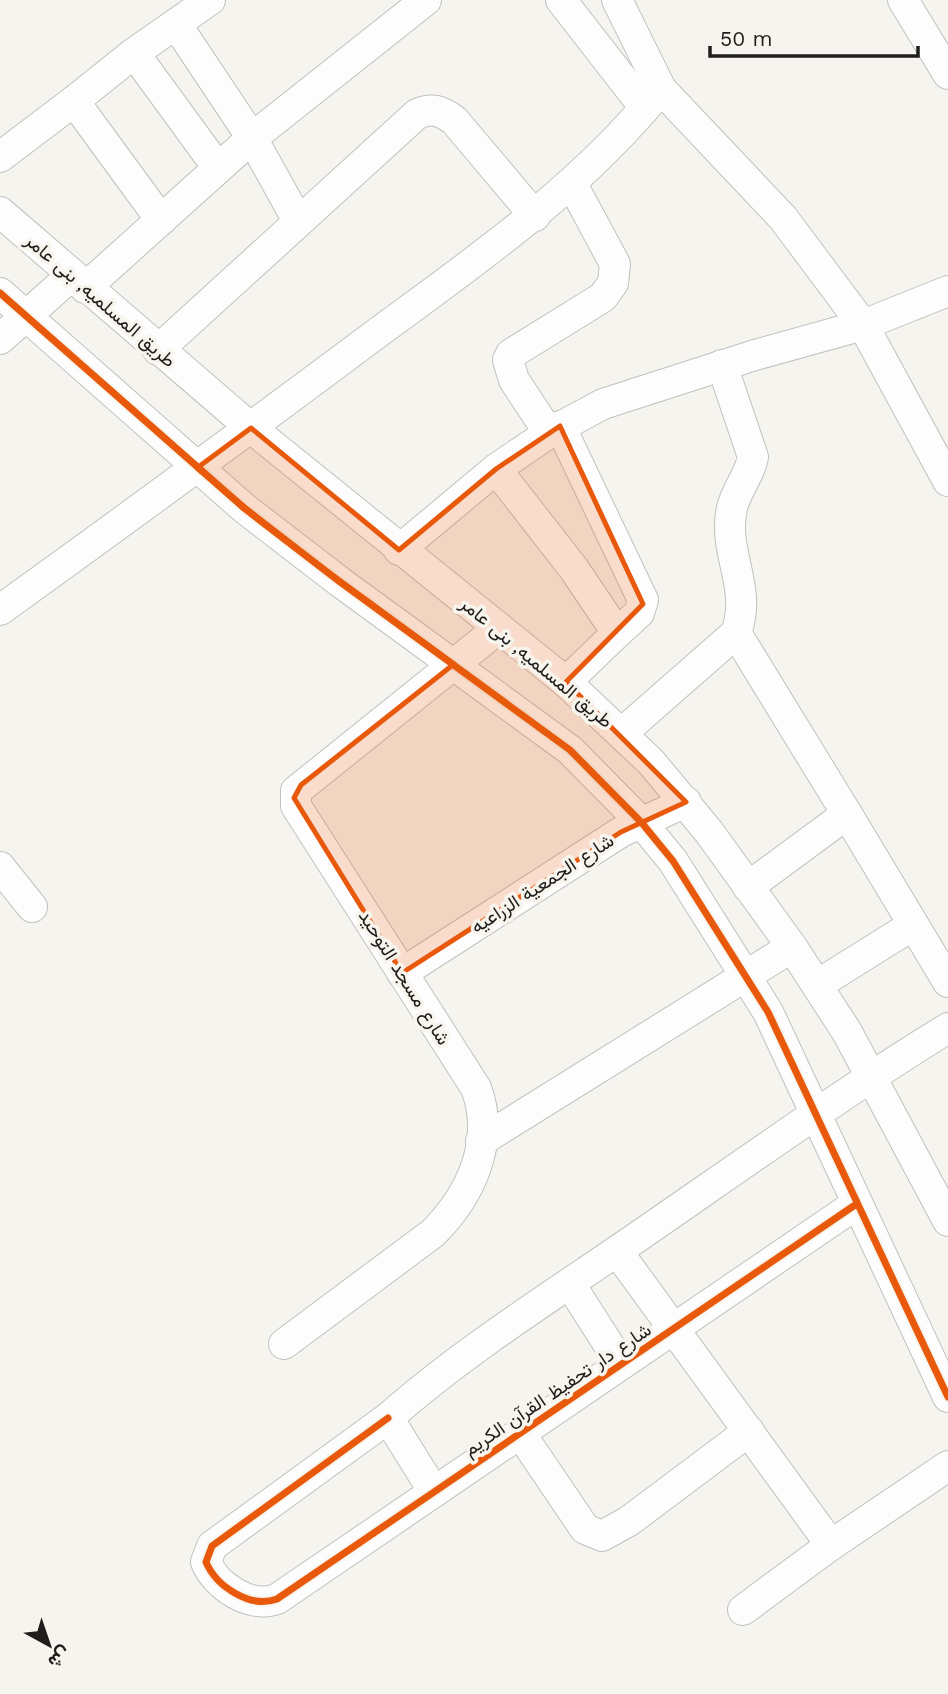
<svg xmlns="http://www.w3.org/2000/svg" width="948" height="1694" viewBox="0 0 948 1694" font-family="'Work Sans',Vazirmatn,sans-serif">
  <style>
    .lines { fill: none; stroke-linecap: round; stroke-linejoin: round }
    .minor-casing { stroke: #c2c1be; stroke-width: 32 }
    .minor { stroke: #fefdfd; stroke-width: 30 }
    .cycleway-casing { stroke: #f7f5ed; stroke-width: 11 }
    .cycleway { stroke: #e8590c; stroke-width: 7 }
    .marked { fill: #e8590c; fill-opacity: 0.2; stroke: #e8590c; stroke-width: 5; stroke-linejoin: round }
    .labels { text-anchor: middle; stroke-width: 7; stroke-linejoin: round; paint-order: stroke }
    .street-label { font-size: 19px; fill: #1f1e1c; stroke: #f7f5ed }
  </style>
  <rect width="100%" height="100%" fill="#f5f4ef"/>
  <g class="lines">
    <g class="minor-casing">
      <g id="minor">
        <path d="M561,0l84,108"/>
        <path d="M617,0l44,89 122,129 80,107 85,156"/>
        <path d="M903,0l45,74"/>
        <path d="M176,24l76,114 46,83"/>
        <path d="M134,53l84,115"/>
        <path d="M0,157l74,-56"/>
        <path d="M0,212l251,216 315,254 85,80 58,70 83,115 55,85 101,189"/>
        <path d="M161,220l-87,-119 60,-48 76,-53"/>
        <path d="M85,288l167,-150 174,-138"/>
        <path d="M0,293l244,215 96,74 230,168 71,72 32,39 95,151 180,385"/>
        <path d="M0,339l71,-63"/>
        <path d="M158,350l259,-236c15,-7 24,-3 37,6l81,96"/>
        <path d="M560,426l83,174 -4,13 -22,20"/>
        <path d="M549,433l-35,-53 -6,-20 3,-6 92,-57 10,-14 2,-19 -43,-80"/>
        <path d="M399,550l97,-81"/>
        <path d="M0,610c125,-90 249,-181 372,-273 103,-76 207,-147 289,-248"/>
        <path d="M736,633l111,181 -99,73"/>
        <path d="M566,682l51,-49 -43,-64 -78,-100 53,-36 54,-29 152,-49 108,-30 85,-34"/>
        <path d="M622,733l114,-100c17,-46 -14,-80 -4,-125 4,-18 18,-33 21,-51l-31,-92"/>
        <path d="M847,814l101,168"/>
        <path d="M0,867l32,40"/>
        <path d="M402,973l219,-141 65,-30"/>
        <path d="M817,985l96,-60"/>
        <path d="M481,1141l311,-194"/>
        <path d="M617,1251l214,294"/>
        <path d="M570,1284l51,80"/>
        <path d="M284,1344l149,-111c38,-38 63,-92 43,-145l-180,-282v-15l203,-163"/>
        <path d="M388,1418l-176,128 -6,16c10,24 44,47 71,37l578,-394"/>
        <path d="M520,1433l65,96 17,7 27,-15 120,-90"/>
        <path d="M434,1492l-46,-74c76,-67 164,-122 248,-180 103,-71 205,-144 312,-210"/>
        <path d="M743,1610l88,-65 117,-79"/>
      </g>
    </g>
    <use href="#minor" class="minor"/>
    <g class="cycleway-casing">
      <g id="cycleway">
        <path d="M0,293l244,215 96,74 230,168 71,72 32,39 95,151 180,385"/>
        <path d="M388,1418l-176,128 -6,16c10,24 44,47 71,37l578,-394"/>
      </g>
    </g>
    <use href="#cycleway" class="cycleway"/>
  </g>
  <path class="marked" d="M560,426l83,178 -77,78 120,120 -65,30 -219,141 -108,-175 7,-13 153,-121 -164,-120 -93,-76 54,-40 148,122 97,-81z"/>
  <g class="labels">
    <g class="street-label">
      <text transform="translate(101 300) rotate(41)" y="7">طريق المسلميه, بنى عامر</text>
      <text transform="translate(537 662) rotate(40)" y="7">طريق المسلميه, بنى عامر</text>
      <text transform="translate(542 883) rotate(-33)" y="7">شارع الجمعية الزراعيه</text>
      <text transform="translate(405 977) rotate(58)" y="7">شارع مسجد التوحيد</text>
      <text transform="translate(557 1389) rotate(-34)" y="7">شارع دار تحفيظ القرآن الكريم</text>
    </g>
  </g>
  <g transform="translate(49 1645) rotate(140)" stroke="#f7f5ed" stroke-width="5" paint-order="stroke">
  <path d="M0-5L12 26L0 18L-12 26Z" fill="#1f1e1c"/>
  <text y="-10" font-size="19" font-weight="bold" text-anchor="middle" fill="#1f1e1c">ش</text>
  </g>
  <path d="M710 46v10h208v-10" fill="none" stroke="#1f1e1c" stroke-width="3.5"/>
  <text x="720" y="46" font-size="21" fill="#1f1e1c" stroke="#f7f5ed" stroke-width="5" paint-order="stroke">50 m</text>
</svg>
